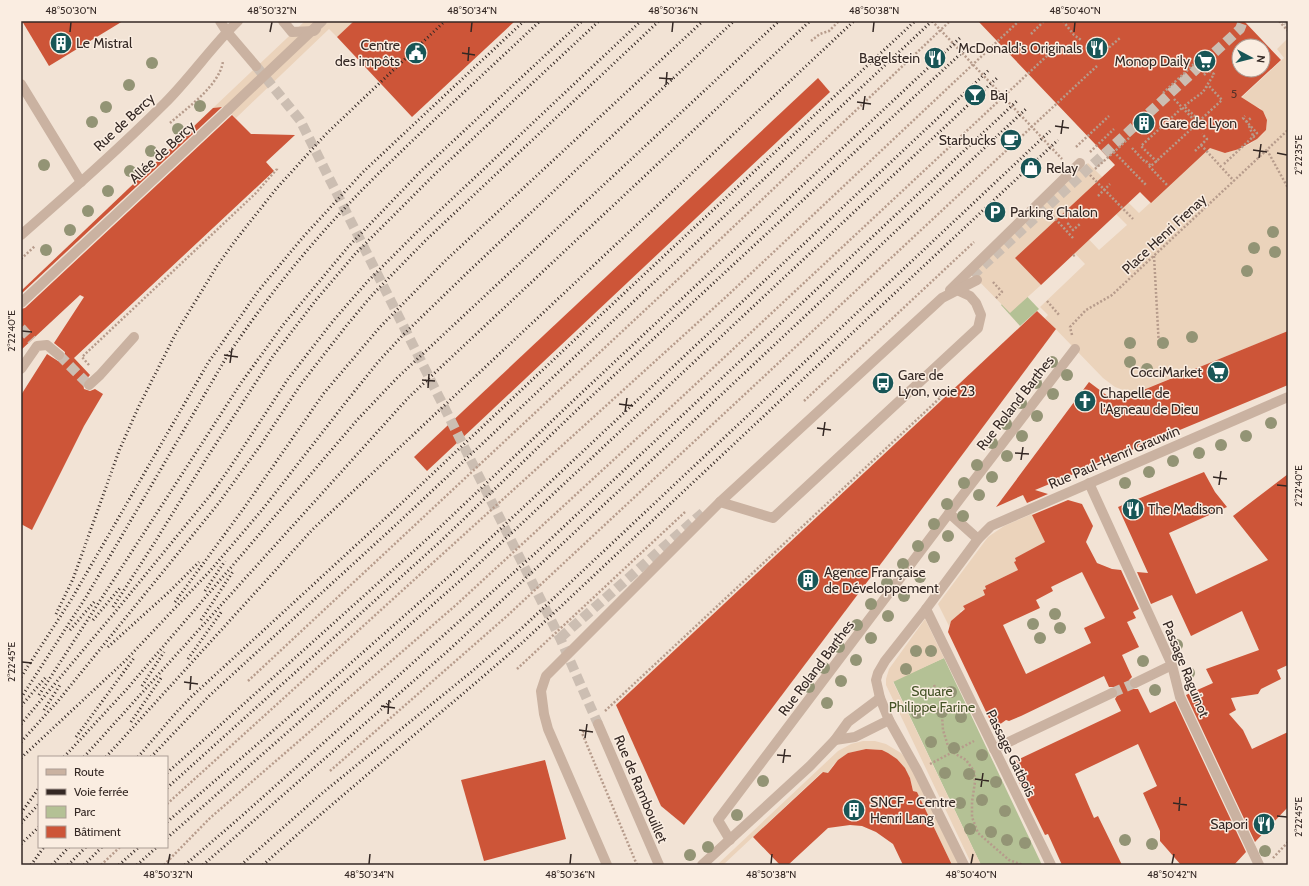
<svg xmlns="http://www.w3.org/2000/svg" width="1309" height="886" viewBox="0 0 1309 886" font-family="Cabin,sans-serif">
  <style>
    .green { fill: #b4c195 }
    .plaza { fill: #ebd3bb; fill-rule: evenodd }
    .building { fill: #cd5538; fill-rule: evenodd }
    .lines { fill: none; stroke-linecap: round; stroke-linejoin: round }
    .minor-tunnel { stroke: #ccbeb2; stroke-width: 10; stroke-dasharray: 10 5; stroke-linecap: butt }
    .path { stroke: #b69b8b; stroke-width: 2.5; stroke-dasharray: 2 2; stroke-linecap: butt }
    .minor { stroke: #cab2a1; stroke-width: 10 }
    .rail { stroke: #342824; stroke-width: 3; stroke-dasharray: 1 3; stroke-linecap: butt }
    .minor-bridge { stroke: #cab2a1; stroke-width: 10 }
    .tree { fill: #939475 }
    .ticks { fill: none; stroke: #342824; stroke-width: 1.5 }
    .labels { text-anchor: middle; stroke-width: 3; stroke-linejoin: round; paint-order: stroke }
    .number-label { font-size: 12px; fill: #5a3329 }
    .poi-label { font-size: 14px; fill: #342824; stroke: #faede1; text-anchor: start }
    .street-label { font-size: 14px; fill: #342824; stroke: #faede1 }
    .park-label { font-size: 14px; fill: #455327; stroke: #faede1 }
    .neatline { fill: none; stroke: #342824; stroke-width: 1.5 }
    .ticks-label { font-size: 10px; text-anchor: middle; fill: #342824 }
  </style>
  <rect width="100%" height="100%" fill="#f2e3d5"/>
  <g class="green">
    <path d="M1019,288l20,21 -19,17 -19,-21z"/>
    <path d="M944,658l98,207h-61l-88,-184z"/>
  </g>
  <g class="plaza">
    <path d="M305,21h49l-17,16 -8,-8 -93,89 -12,-11 -11,1z"/>
    <path d="M1288,38v292l-2,2 -146,59h-14l-11,-4 -12,-9 -58,-60 3,-3 -8,-8 45,-43 -19,-20 15,-13 18,19 28,-25 -29,-29 -82,62 25,27 -31,28 -39,-40 117,-110 51,50 23,-21 66,-82 56,-52 -7,-9zM1254,106l6,2 6,9 1,3 -1,10 -3,4 -13,10 -11,5 -14,4z"/>
    <path d="M1032,514l14,29 -31,15 1,3 -2,1 4,8 -33,16 1,3 -3,2 2,4 -22,11 2,3 -5,2 2,5 -9,4 -4,6 -11,-22 50,-67 16,-11z"/>
    <path d="M925,619l19,39 -51,24 88,183h-9l-86,-180v-6l3,-10z"/>
    <path d="M863,741h12l11,3 15,9 11,13 47,99h-7l-35,-73 -4,-1 -3,-13 -5,-10 -8,-9 -15,-9 -16,-1 -18,4 -15,12 -5,8 -6,-1 -99,93h-6l121,-114 13,-7z"/>
  </g>
  <g class="building">
    <path d="M22,21h101l-74,45z"/>
    <path d="M354,21h161l-103,96 -75,-80z"/>
    <path d="M978,21h266l37,39 -40,37 22,14 4,9 -1,10 -9,9 -18,10 -14,4 -15,-5 -59,55 -11,-11 -99,93 -26,-27 100,-93zM1239,46h24v24h-24z"/>
    <path d="M818,78l12,14 -355,334 -48,45 -13,-14z"/>
    <path d="M222,107l-201,187v-3l192,-183z"/>
    <path d="M232,115l19,19 44,1 -29,27 8,9 -200,187 16,17 -7,8 1,6 6,2 5,-2 8,5 -19,32 -52,104 -11,-6v-129l26,-41 11,7h3l3,-2 1,-7 -11,-9 30,-46 -4,-2 -59,55v-41l4,-1z"/>
    <path d="M1037,311l19,18 -167,224 -205,272 -23,-19 -45,-101z"/>
    <path d="M1288,331v54l-253,105 13,4 -21,9 -4,-8 -27,12 93,-125 24,18 12,-5 1,2z"/>
    <path d="M1204,472l11,20 12,15 -58,26 27,61 72,-34 -35,-44 55,-42v191l-11,5 4,9 -20,10 -3,5 -27,4 5,12 -7,4 14,16 9,19 36,-17v75l-33,35 -69,-147 27,-12 -7,-14 53,-19 -17,-39 -51,25 -19,-41 -21,9 -14,-32 11,1 -30,-66z"/>
    <path d="M1068,500l14,4 11,22 -7,16 11,21 15,6 9,1 18,39 -6,3 3,6 -9,4 12,25 -17,8 10,22 -3,3v5l3,4h6l12,24 25,-12 71,151 -12,13h-53l-21,-24v-10l-17,-38 14,-7 -19,-42 -63,30 19,44 4,-2 24,49h-60l-14,-31 -3,1 -28,-57 3,-2 -7,-14 108,-51 -6,-12 3,-5v-4l-5,-3h-4l-5,-11 -83,40 -12,5 -3,-1 -7,5 -10,-7 -41,-86 3,-11 14,-12 -2,-3 22,-11 -2,-5 3,-1 -1,-3 33,-16 -4,-8 2,-1 -1,-3 30,-16 -13,-27zM1082,572l23,46 -21,10 7,15 -65,31 -23,-49 37,-17 -4,-8 17,-9 -2,-4z"/>
    <path d="M866,749l16,1 6,3 9,6 8,9 5,10 3,13 4,1 35,73h-49l-10,-21 -17,-12 -14,-6 -12,-1 -22,3 -40,37h-8l-27,-28 70,-65 5,1 10,-13 10,-7z"/>
    <path d="M545,760l21,79 -82,22 -23,-81z"/>
  </g>
  <g class="lines">
    <g class="minor-tunnel">
      <path d="M1287,21l1,1"/>
      <path d="M256,66l44,54 260,518 38,86"/>
      <path d="M961,286l279,-257 3,-8"/>
      <path d="M21,328l11,12"/>
      <path d="M59,355l30,30"/>
      <path d="M560,638l146,-128"/>
      <path d="M1112,693l23,-10"/>
    </g>
    <g class="path">
      <path d="M932,21l130,138"/>
      <path d="M1063,21l11,14 7,5"/>
      <path d="M1279,21l9,10"/>
      <path d="M1031,34l13,-13"/>
      <path d="M811,41l9,-7 9,-3 10,-10"/>
      <path d="M1106,50l14,-12"/>
      <path d="M1056,53l8,-1"/>
      <path d="M1200,71l5,-7"/>
      <path d="M1204,75l4,-4"/>
      <path d="M1174,99l23,24 25,-23 -13,-14 -2,1"/>
      <path d="M1246,122l5,-4"/>
      <path d="M170,123c18,-16 50,-38 53,-62"/>
      <path d="M1249,126l5,12"/>
      <path d="M1169,127l3,-2"/>
      <path d="M1129,138l-15,14 33,34"/>
      <path d="M1201,145l33,36"/>
      <path d="M1076,147l33,-31"/>
      <path d="M1132,148l14,15"/>
      <path d="M1267,150l21,38"/>
      <path d="M1195,151l12,-12 -5,-5"/>
      <path d="M1090,152l24,-23"/>
      <path d="M1146,161l5,5 49,-45 -16,-15 19,-14 11,-18 -19,-11 -33,31"/>
      <path d="M1157,162l-16,-16 42,-39"/>
      <path d="M1224,164l33,-31 -14,-15 2,-2"/>
      <path d="M1149,166l19,20"/>
      <path d="M1095,169l19,-17"/>
      <path d="M1090,175l43,44"/>
      <path d="M1098,196l12,-12"/>
      <path d="M997,208l7,7"/>
      <path d="M1050,213l23,25"/>
      <path d="M1069,223l-1,1 5,6 7,-6"/>
      <path d="M1073,256l3,-2"/>
      <path d="M1154,256l5,91"/>
      <path d="M21,259l14,-13"/>
      <path d="M993,282l9,10 -7,7"/>
      <path d="M1047,301l13,15"/>
      <path d="M1072,335l-2,-8 16,-17 26,-15 176,-165"/>
      <path d="M89,365l-7,-8 174,-164 21,-24v-2"/>
      <path d="M804,401l170,-159"/>
      <path d="M517,669l168,-157"/>
      <path d="M248,681l441,-412 261,-248"/>
      <path d="M934,685l7,16 2,29 5,16 4,6 14,8 8,11 1,11 -3,20v15l6,16 31,27 14,5"/>
      <path d="M605,711l336,-314 -6,-7"/>
      <path d="M584,731l-2,2 55,132"/>
      <path d="M930,764l44,-23"/>
      <path d="M330,771l177,-155 590,-550"/>
      <path d="M167,804l560,-508 292,-275"/>
      <path d="M1273,858l15,-16"/>
      <path d="M101,865l19,-18"/>
      <path d="M164,865l46,-47 246,-213 228,-210 365,-341"/>
    </g>
    <g class="minor">
      <path d="M220,21l7,11 29,34"/>
      <path d="M283,21l9,11 22,-1 2,-2"/>
      <path d="M21,84l60,98"/>
      <path d="M21,235c49,-43 98,-86 144,-132 26,-26 47,-57 73,-82"/>
      <path d="M950,290l130,-127"/>
      <path d="M21,303l207,-193"/>
      <path d="M21,369l16,-23 10,-1 12,10"/>
      <path d="M89,385l11,-10 34,-38"/>
      <path d="M1089,483l83,182 8,32 79,168"/>
      <path d="M720,502l53,16 205,-190 3,-13 -5,-12 -6,-7 -13,-6"/>
      <path d="M949,513l29,26"/>
      <path d="M926,609l125,256"/>
      <path d="M1135,683l37,-18"/>
      <path d="M598,724l61,141"/>
      <path d="M835,740l20,-3 34,-17"/>
      <path d="M994,749l118,-56"/>
      <path d="M730,840l-12,-20 244,-324 113,-147"/>
      <path d="M607,865l-59,-136 -4,-15 -3,-23 5,-15 174,-174 222,-204 35,-18"/>
      <path d="M702,865l108,-99 25,-26 13,-18 32,-24"/>
      <path d="M964,865l-47,-95 -28,-50 -9,-22 -4,-18 2,-7 7,-12 41,-52 52,-70 13,-13 297,-129"/>
    </g>
    <g class="rail">
      <path d="M205,591l20,-30"/>
      <path d="M175,602l69,-94 80,-115 56,-66 65,-66 258,-240"/>
      <path d="M113,607l42,-65 53,-86 65,-100 43,-56 40,-47 80,-80 163,-152"/>
      <path d="M56,614l17,-35 46,-128 19,-43 38,-75 41,-67 18,-25 41,-52 50,-55 119,-113"/>
      <path d="M93,620l27,-32"/>
      <path d="M201,620l33,-50"/>
      <path d="M70,630l25,-29"/>
      <path d="M108,647l62,-56 29,-29"/>
      <path d="M188,659l34,-48"/>
      <path d="M21,677l50,-77 137,-237 51,-73 45,-54 59,-64 161,-151"/>
      <path d="M142,686l22,-34"/>
      <path d="M39,695l202,-312 42,-58 65,-78 73,-76 161,-150"/>
      <path d="M21,698l65,-101 140,-239c44,-66 95,-128 152,-184 53,-52 108,-102 162,-153"/>
      <path d="M21,706l25,-29"/>
      <path d="M44,710l16,-25"/>
      <path d="M131,722l30,-44"/>
      <path d="M21,724l95,-113 96,-118 17,-24 59,-90 45,-58 34,-39 51,-51 223,-210"/>
      <path d="M76,737l58,-79"/>
      <path d="M21,742l37,-41 160,-197 42,-58 41,-62 46,-59 26,-31 54,-55 232,-218"/>
      <path d="M64,757l62,-67 232,-271 39,-41 382,-357"/>
      <path d="M84,757l324,-359 402,-377"/>
      <path d="M106,757l206,-227 119,-112 423,-397"/>
      <path d="M138,757l36,-42 16,-17 201,-185 212,-200 312,-292"/>
      <path d="M151,757l58,-61 190,-174 533,-501"/>
      <path d="M21,758l104,-97 85,-90 52,-61 84,-108 32,-40 24,-26 66,-64 266,-251"/>
      <path d="M167,773l269,-242 139,-132 386,-362"/>
      <path d="M167,788l274,-247 140,-135 388,-360"/>
      <path d="M21,813l18,-25"/>
      <path d="M167,822l151,-130 145,-128 527,-495"/>
      <path d="M21,823l18,-19"/>
      <path d="M167,838l303,-266 527,-494"/>
      <path d="M21,844l18,-17"/>
      <path d="M31,865l13,-18"/>
      <path d="M52,865l17,-18"/>
      <path d="M68,865l18,-18"/>
      <path d="M84,865l18,-18"/>
      <path d="M119,865l20,-18"/>
      <path d="M137,865l20,-18"/>
      <path d="M185,865l59,-51 296,-265 478,-449"/>
      <path d="M203,865l246,-215 577,-541"/>
      <path d="M241,865l79,-70 150,-122 51,-44 529,-498"/>
      <path d="M263,865c85,-76 174,-148 260,-223l535,-502"/>
    </g>
    <path class="minor-bridge" d="M228,110l94,-89"/>
  </g>
  <g class="tree">
    <circle cx="152" cy="63" r="6"/>
    <circle cx="129" cy="85" r="6"/>
    <circle cx="200" cy="106" r="6"/>
    <circle cx="106" cy="107" r="6"/>
    <circle cx="92" cy="122" r="6"/>
    <circle cx="178" cy="129" r="6"/>
    <circle cx="151" cy="151" r="6"/>
    <circle cx="44" cy="165" r="6"/>
    <circle cx="130" cy="171" r="6"/>
    <circle cx="108" cy="191" r="6"/>
    <circle cx="88" cy="211" r="6"/>
    <circle cx="70" cy="230" r="6"/>
    <circle cx="1273" cy="232" r="6"/>
    <circle cx="1254" cy="248" r="6"/>
    <circle cx="46" cy="250" r="6"/>
    <circle cx="1275" cy="252" r="6"/>
    <circle cx="1247" cy="271" r="6"/>
    <circle cx="1192" cy="337" r="6"/>
    <circle cx="1130" cy="343" r="6"/>
    <circle cx="1163" cy="343" r="6"/>
    <circle cx="1052" cy="362" r="6"/>
    <circle cx="1130" cy="362" r="6"/>
    <circle cx="1147" cy="369" r="6"/>
    <circle cx="1067" cy="375" r="6"/>
    <circle cx="1036" cy="383" r="6"/>
    <circle cx="1053" cy="394" r="6"/>
    <circle cx="1021" cy="403" r="6"/>
    <circle cx="1037" cy="416" r="6"/>
    <circle cx="1271" cy="423" r="6"/>
    <circle cx="1006" cy="424" r="6"/>
    <circle cx="1022" cy="436" r="6"/>
    <circle cx="1246" cy="436" r="6"/>
    <circle cx="992" cy="443" r="6"/>
    <circle cx="1221" cy="445" r="6"/>
    <circle cx="1199" cy="453" r="6"/>
    <circle cx="1007" cy="456" r="6"/>
    <circle cx="1173" cy="461" r="6"/>
    <circle cx="977" cy="465" r="6"/>
    <circle cx="1149" cy="472" r="6"/>
    <circle cx="992" cy="477" r="6"/>
    <circle cx="964" cy="483" r="6"/>
    <circle cx="1125" cy="483" r="6"/>
    <circle cx="979" cy="495" r="6"/>
    <circle cx="947" cy="504" r="6"/>
    <circle cx="963" cy="516" r="6"/>
    <circle cx="934" cy="524" r="6"/>
    <circle cx="948" cy="536" r="6"/>
    <circle cx="918" cy="546" r="6"/>
    <circle cx="934" cy="557" r="6"/>
    <circle cx="903" cy="564" r="6"/>
    <circle cx="920" cy="577" r="6"/>
    <circle cx="887" cy="583" r="6"/>
    <circle cx="904" cy="596" r="6"/>
    <circle cx="871" cy="604" r="6"/>
    <circle cx="1055" cy="614" r="6"/>
    <circle cx="888" cy="616" r="6"/>
    <circle cx="1033" cy="624" r="6"/>
    <circle cx="857" cy="625" r="6"/>
    <circle cx="1060" cy="628" r="6"/>
    <circle cx="871" cy="638" r="6"/>
    <circle cx="1040" cy="638" r="6"/>
    <circle cx="1177" cy="645" r="6"/>
    <circle cx="839" cy="647" r="6"/>
    <circle cx="916" cy="651" r="6"/>
    <circle cx="931" cy="651" r="6"/>
    <circle cx="856" cy="660" r="6"/>
    <circle cx="1143" cy="661" r="6"/>
    <circle cx="824" cy="668" r="6"/>
    <circle cx="906" cy="669" r="6"/>
    <circle cx="1189" cy="673" r="6"/>
    <circle cx="841" cy="681" r="6"/>
    <circle cx="809" cy="687" r="6"/>
    <circle cx="1155" cy="690" r="6"/>
    <circle cx="951" cy="692" r="6"/>
    <circle cx="827" cy="703" r="6"/>
    <circle cx="942" cy="712" r="6"/>
    <circle cx="917" cy="713" r="6"/>
    <circle cx="961" cy="717" r="6"/>
    <circle cx="931" cy="742" r="6"/>
    <circle cx="954" cy="748" r="6"/>
    <circle cx="982" cy="755" r="6"/>
    <circle cx="945" cy="773" r="6"/>
    <circle cx="969" cy="774" r="6"/>
    <circle cx="763" cy="781" r="6"/>
    <circle cx="996" cy="782" r="6"/>
    <circle cx="982" cy="800" r="6"/>
    <circle cx="960" cy="803" r="6"/>
    <circle cx="1005" cy="811" r="6"/>
    <circle cx="737" cy="815" r="6"/>
    <circle cx="970" cy="829" r="6"/>
    <circle cx="991" cy="832" r="6"/>
    <circle cx="1007" cy="840" r="6"/>
    <circle cx="1125" cy="840" r="6"/>
    <circle cx="1025" cy="843" r="6"/>
    <circle cx="1152" cy="844" r="6"/>
    <circle cx="708" cy="847" r="6"/>
    <circle cx="1265" cy="851" r="6"/>
    <circle cx="690" cy="855" r="6"/>
  </g>
  <path class="ticks" d="M70,32l1,-10M270,32l2,-10M471,32l1,-10M672,32l1,-10M873,32l1,-10M1074,32l1,-10M462,53l13,2M468,61l1,-14M659,78l14,1M666,85l1,-13M857,102l14,2M863,110l2,-14M1055,126l14,2M1061,134l2,-14M1253,150l14,2M1277,153l10,2M1259,158l2,-14M22,331l10,1M224,355l14,2M230,363l2,-14M422,380l13,1M428,388l1,-14M619,404l14,2M625,412l2,-14M817,428l14,2M823,436l2,-14M1015,453l14,1M1021,460l2,-13M1213,477l14,2M1219,485l2,-14M1277,485l10,1M22,662l10,1M184,682l14,2M190,690l1,-14M381,706l14,2M388,714l1,-14M579,730l14,2M585,738l2,-14M777,755l14,1M783,763l2,-14M975,779l14,2M981,787l2,-14M1173,803l14,2M1179,811l1,-14M1277,816l10,1M168,864l2,-10M369,864l1,-10M570,864l1,-10M771,864l1,-10M971,864l2,-10M1172,864l2,-10"/>
  <defs>
    <g id="building-disc" transform="scale(1.15)"><circle r="9.5" fill="#185657" stroke="#faede1"/><path d="M-4-6H4V6H1V3H-1V6H-4ZM-2.5-4.3h1.7v1.8h-1.7ZM.8-4.3h1.7v1.8H.8ZM-2.5-1h1.7V.8h-1.7ZM.8-1h1.7V.8H.8Z" fill="#fff"/></g>
    <g id="restaurant-disc" transform="scale(1.15)"><circle r="9.5" fill="#185657" stroke="#faede1"/><path d="M-5-6h1v4h1v-4h1v4h1v-4h1v5L-1.5 .5V6h-2V.5L-5-1ZM5-6V6H3V1.5H1.5Q1.5-4 5-6Z" fill="#fff"/></g>
    <g id="civic-disc" transform="scale(1.15)"><circle r="9.5" fill="#185657" stroke="#faede1"/><path d="M-.6-6.5H3V-4.5H.6V-3L4-1V1h2V6H-6V1h2V-1L-.6-3ZM-1.2 2.5V6h2.4V2.5Z" fill="#fff"/></g>
    <g id="supermarket-disc" transform="scale(1.15)"><circle r="9.5" fill="#185657" stroke="#faede1"/><path d="M-6-5.5h2.5l.6 2H6L4.5 2H-2.5L-4.4-4H-6ZM-1.5 3.2a1.3 1.3 0 1 0 .1 0ZM3 3.2a1.3 1.3 0 1 0 .1 0Z" fill="#fff"/></g>
    <g id="bar-disc" transform="scale(1.15)"><circle r="9.5" fill="#185657" stroke="#faede1"/><path d="M-6-5H6L.8 .8V4.5H3.5V6h-7V4.5H-.8V.8Z" fill="#fff"/></g>
    <g id="cafe-disc" transform="scale(1.15)"><circle r="9.5" fill="#185657" stroke="#faede1"/><path d="M-5.5-4.5H6V0H3Q3 3.5 0 3.5H-2.5Q-5.5 3.5-5.5 0ZM3-3.2v2h1.7v-2ZM-6 4.5H4V6H-6Z" fill="#fff"/></g>
    <g id="shop-disc" transform="scale(1.15)"><circle r="9.5" fill="#185657" stroke="#faede1"/><path d="M-5-2.5h2.3a2.7 3.5 0 0 1 5.4 0H5L5.5 6h-11ZM-1.5-2.5h3a1.5 2.3 0 0 0-3 0Z" fill="#fff"/></g>
    <g id="parking-disc" transform="scale(1.15)"><circle r="9.5" fill="#185657" stroke="#faede1"/><path d="M-3.5-5.5H1a3.5 3.5 0 0 1 0 7H-1V5.5H-3.5ZM-1-3.4V-.6H.8a1.4 1.4 0 0 0 0-2.8Z" fill="#fff"/></g>
    <g id="bus-disc" transform="scale(1.15)"><circle r="9.5" fill="#185657" stroke="#faede1"/><path d="M-5-6H5V4H4V6H2V4H-2V6H-4V4H-5ZM-3.5-4V0h7V-4ZM-3.5 1.2v1.5H-2V1.2ZM2 1.2v1.5H3.5V1.2Z" fill="#fff"/></g>
    <g id="church-disc" transform="scale(1.15)"><circle r="9.5" fill="#185657" stroke="#faede1"/><path d="M-1.2-6h2.4v3.5h3.3v2.4h-3.3V6h-2.4V-.1h-3.3v-2.4h3.3Z" fill="#fff"/></g>
  </defs>
  <g fill-rule="evenodd">
    <use href="#building-disc" x="61" y="43"/>
    <use href="#restaurant-disc" x="1097" y="48"/>
    <use href="#civic-disc" x="416" y="53"/>
    <use href="#restaurant-disc" x="935" y="58"/>
    <use href="#supermarket-disc" x="1205" y="61"/>
    <use href="#bar-disc" x="975" y="95"/>
    <use href="#building-disc" x="1144" y="123"/>
    <use href="#cafe-disc" x="1011" y="140"/>
    <use href="#shop-disc" x="1031" y="168"/>
    <use href="#parking-disc" x="995" y="212"/>
    <use href="#supermarket-disc" x="1218" y="372"/>
    <use href="#bus-disc" x="883" y="383"/>
    <use href="#church-disc" x="1085" y="401"/>
    <use href="#restaurant-disc" x="1133" y="509"/>
    <use href="#building-disc" x="808" y="580"/>
    <use href="#building-disc" x="854" y="810"/>
    <use href="#restaurant-disc" x="1264" y="824"/>
  </g>
  <g class="labels">
    <g class="number-label">
      <text x="1234" y="98">5</text>
    </g>
    <g class="poi-label">
      <text x="76" y="48">Le Mistral</text>
      <text x="400" y="50" text-anchor="end">Centre<tspan x="400" dy="16">des impôts</tspan></text>
      <text x="1082" y="53" text-anchor="end">McDonald's Originals</text>
      <text x="920" y="63" text-anchor="end">Bagelstein</text>
      <text x="1190" y="66" text-anchor="end">Monop Daily</text>
      <text x="990" y="100">Baj</text>
      <text x="1160" y="128">Gare de Lyon</text>
      <text x="996" y="145" text-anchor="end">Starbucks</text>
      <text x="1046" y="173">Relay</text>
      <text x="1010" y="217">Parking Chalon</text>
      <text x="1202" y="377" text-anchor="end">CocciMarket</text>
      <text x="898" y="380">Gare de<tspan x="898" dy="16">Lyon, voie 23</tspan></text>
      <text x="1100" y="398">Chapelle de<tspan x="1100" dy="16">l'Agneau de Dieu</tspan></text>
      <text x="1148" y="514">The Madison</text>
      <text x="824" y="577">Agence Française<tspan x="824" dy="16">de Développement</tspan></text>
      <text x="870" y="807">SNCF - Centre<tspan x="870" dy="16">Henri Lang</tspan></text>
      <text x="1248" y="829" text-anchor="end">Sapori</text>
    </g>
    <g class="street-label">
      <text transform="translate(124 122) rotate(-43)" y="5">Rue de Bercy</text>
      <text transform="translate(162 152) rotate(-43)" y="5">Allée de Bercy</text>
      <text transform="translate(1164 234) rotate(-43)" y="5">Place Henri Frenay</text>
      <text transform="translate(1015 403) rotate(-52)" y="5">Rue Roland Barthes</text>
      <text transform="translate(1114 457) rotate(-23)" y="5">Rue Paul-Henri Grauwin</text>
      <text transform="translate(816 668) rotate(-53)" y="5">Rue Roland Barthes</text>
      <text transform="translate(1186 669) rotate(68)" y="5">Passage Raguinot</text>
      <text transform="translate(1011 753) rotate(64)" y="5">Passage Gatbois</text>
      <text transform="translate(641 789) rotate(67)" y="5">Rue de Rambouillet</text>
    </g>
    <g class="park-label">
      <text x="932" y="696">Square<tspan x="932" dy="16">Philippe Farine</tspan></text>
    </g>
  </g>
  <rect width="1309" height="886" fill="none" stroke="#faede1" stroke-width="44"/>
  <rect x="38" y="756" width="130" height="92" fill="#faede1" stroke="#ab9e95"/>
  <rect x="46" y="769" width="20" height="6" fill="#cab2a1" stroke="#ab9e95"/>
  <text x="74" y="776" font-size="12" fill="#342824">Route</text>
  <rect x="46" y="789" width="20" height="6" fill="#342824" stroke="#ab9e95"/>
  <text x="74" y="796" font-size="12" fill="#342824">Voie ferrée</text>
  <rect x="46" y="806" width="20" height="12" fill="#b4c195" stroke="#ab9e95"/>
  <text x="74" y="816" font-size="12" fill="#342824">Parc</text>
  <rect x="46" y="826" width="20" height="12" fill="#cd5538" stroke="#ab9e95"/>
  <text x="74" y="836" font-size="12" fill="#342824">Bâtiment</text>
  <g transform="translate(1251 58) rotate(97)"><circle r="19" fill="#faede1" stroke="#ab9e95"/>
  <path d="M0-3L7 15L0 10L-7 15Z" fill="#185657"/>
  <text y="-6" font-size="11" font-weight="bold" text-anchor="middle" fill="#342824">N</text>
  </g>
  <rect x="22" y="22" width="1265" height="842" class="neatline"/>
  <g class="ticks-label">
    <text x="71" y="14">48°50'30"N</text>
    <text x="272" y="14">48°50'32"N</text>
    <text x="472" y="14">48°50'34"N</text>
    <text x="673" y="14">48°50'36"N</text>
    <text x="874" y="14">48°50'38"N</text>
    <text x="1075" y="14">48°50'40"N</text>
    <text transform="translate(1298 155) rotate(-90)" y="4">2°22'35"E</text>
    <text transform="translate(11 331) rotate(-90)" y="4">2°22'40"E</text>
    <text transform="translate(1298 486) rotate(-90)" y="4">2°22'40"E</text>
    <text transform="translate(11 662) rotate(-90)" y="4">2°22'45"E</text>
    <text transform="translate(1298 817) rotate(-90)" y="4">2°22'45"E</text>
    <text x="168" y="878">48°50'32"N</text>
    <text x="369" y="878">48°50'34"N</text>
    <text x="570" y="878">48°50'36"N</text>
    <text x="771" y="878">48°50'38"N</text>
    <text x="971" y="878">48°50'40"N</text>
    <text x="1172" y="878">48°50'42"N</text>
  </g>
</svg>
